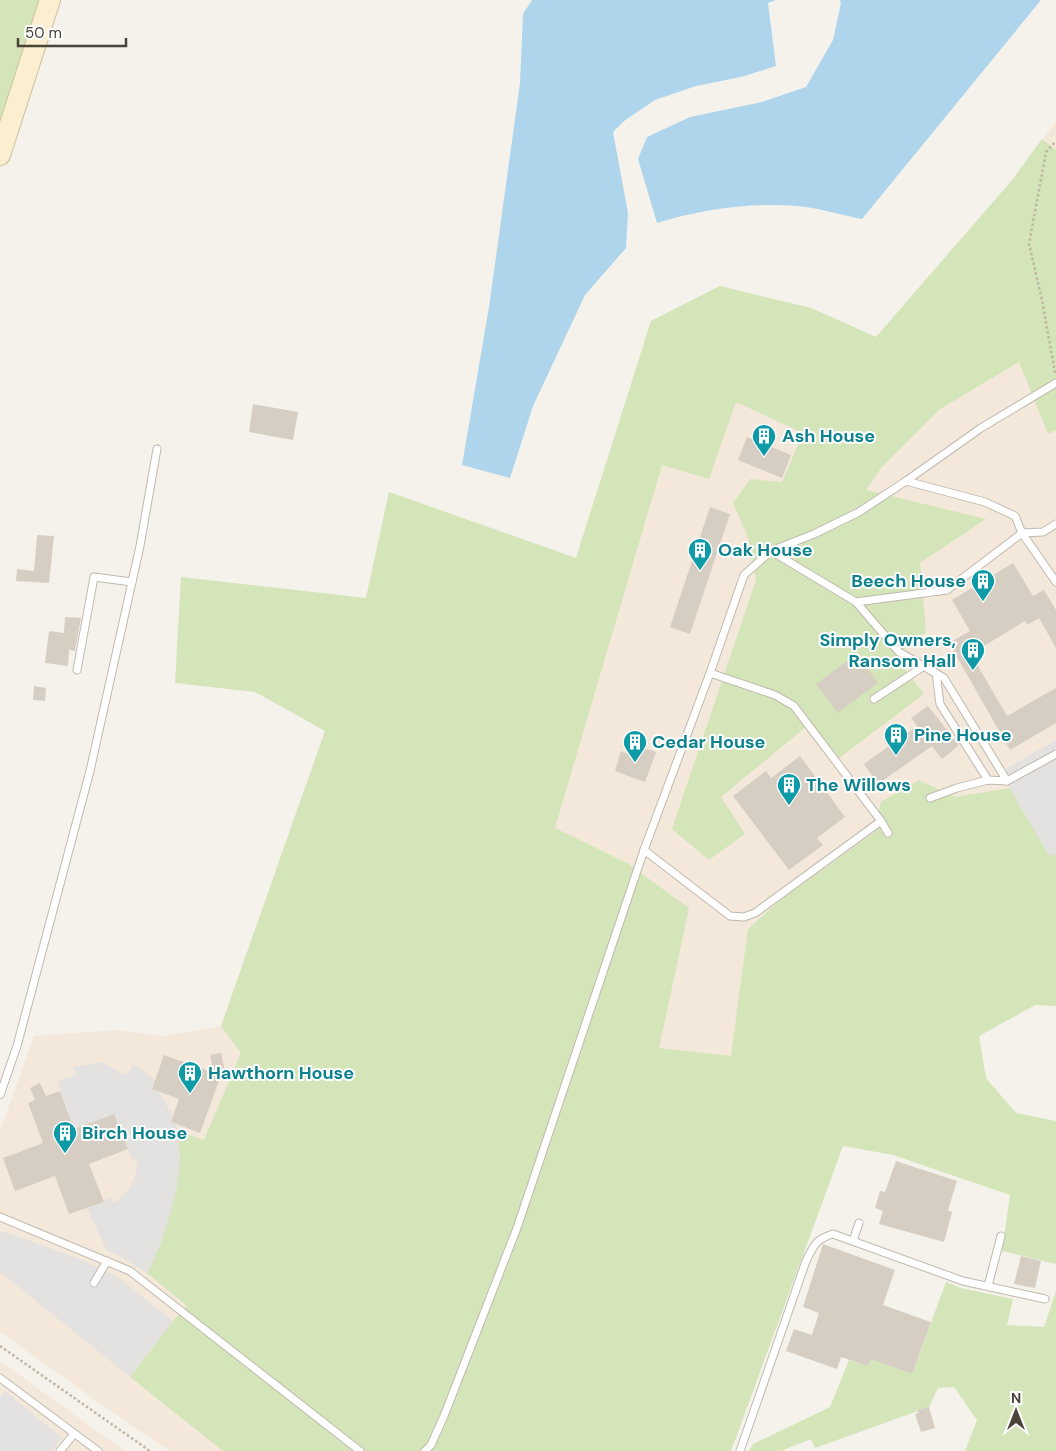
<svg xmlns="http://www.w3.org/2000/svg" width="1056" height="1451" viewBox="0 0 1056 1451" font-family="'DM Sans',sans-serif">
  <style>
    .commercial { fill: #f4e8da }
    .green { fill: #d3e5b9 }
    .parking { fill: #e4e2e0 }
    .water { fill: #afd5ec }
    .building { fill: #d6cec3 }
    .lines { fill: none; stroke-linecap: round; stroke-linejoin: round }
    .lane-casing { stroke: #c0b9af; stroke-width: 9 }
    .secondary-casing { stroke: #d1c2a0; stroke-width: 22 }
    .path { stroke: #c1b5a2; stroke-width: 2.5; stroke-dasharray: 2.5 2.5; stroke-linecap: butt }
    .lane { stroke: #fff; stroke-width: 7 }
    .secondary { stroke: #fbefd1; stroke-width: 20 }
    .labels { text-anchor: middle; stroke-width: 4; stroke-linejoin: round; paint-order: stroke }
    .culture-label { font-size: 18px; font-weight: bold; fill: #0d838f; stroke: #fff; text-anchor: start }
  </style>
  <rect width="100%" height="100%" fill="#f5f2ec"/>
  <g class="commercial">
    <path d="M1056,121v885l-21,-1 -56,31 -136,110 -112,305h-561l-40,-26 -130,-93v-201l34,-95 82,-6 47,6 58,-10 104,-295 41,-133 23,-106 187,66 75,-237 69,-35 91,22 65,29 137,-158z"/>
    <path d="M0,1361l125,90h-125z"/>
  </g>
  <g class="green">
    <path d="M0,0h40l-40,127z"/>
    <path d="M1042,139l14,11v280l-8,4 -29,-72 -79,47 -59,59 -15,22 120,29 -66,44 6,69 -31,25 29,37 -90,68 -27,-36 -86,71 24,37 -36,26 -37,-31 84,-249 -8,-43 -15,-34 17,-24 32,3 21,-49 -67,-31 -27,77 -47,-14 -107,363 72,35 62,45 -30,140 72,8 17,-127 31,-28 96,-69 6,-30 38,-22 36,17 55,-9 40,68 6,-3v153l-21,-1 -56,31 7,42 30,35 40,8v143l-54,-13 8,-56 -117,-40 -50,-9 -112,305h-508l-93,-74 43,-56 14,-15 -40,-33 14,-31 7,-22 12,-63 -3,-26 27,9 37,-87 -20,-27 104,-295 -70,-39 -80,-9 6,-106 185,21 23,-106 187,66 75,-237 69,-35 91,22 65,29 137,-158z"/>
    <path d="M946,1282l15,6 52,11 -6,26 37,2 12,-36v160h-91l12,-31 -23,-33 -16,1 -9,19 -114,41 -4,-9 -30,12h-32l4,-7 77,-37 19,-47 19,6 11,-30 14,5 -8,23 27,10z"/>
  </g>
  <g class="parking">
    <path d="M1056,740v113l-6,4 -50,-85z"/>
    <path d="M101,1062l25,13 8,-11 21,16 -3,9 6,2 15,25 -2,6 5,2 4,33 -3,32 -16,54 -14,30 -31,-19 -9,-3 -20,-43 24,-10 3,5 14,-12 8,-17 1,-16 -5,2 -18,-46 -40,15 -17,-48 19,-6 -3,-8z"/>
    <path d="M0,1231l11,3 66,24 39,18 57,45 -43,56 -130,-105z"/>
    <path d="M5,1391l57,47 -11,13h-51v-53z"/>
  </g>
  <g class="water">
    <path d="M532,0h244l-8,3 8,63 -35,11 -45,9 -41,14 -31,21 -11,11 15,81 -2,35 -41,47 -52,111 -23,72 -48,-13 27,-158 31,-224 3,-69z"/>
    <path d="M840,0h201l-179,219c-21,-4 -43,-11 -64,-13 -46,-4 -96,3 -141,17l-19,-64 9,-22 43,-20 72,-15 44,-15 27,-47 8,-37z"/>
  </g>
  <g class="building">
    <path d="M253,404l45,8 -5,28 -44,-8z"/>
    <path d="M747,437l44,18 -9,23 -44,-18z"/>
    <path d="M710,507l20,7 -40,120 -20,-7z"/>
    <path d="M37,535l17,1 -5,47 -33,-2 1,-12 17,2z"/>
    <path d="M1013,563l20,33 11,-6 12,20v38l-17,-30 -12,7 -2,-4 -54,33 36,62 49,-28v35l-46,27 -61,-107 21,-12 -18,-31z"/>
    <path d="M65,617l16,1 -6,33 -6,-1 -1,16 -23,-3 4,-32 15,2z"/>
    <path d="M857,654l21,29 -40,30 -22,-29z"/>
    <path d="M34,686l12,2 -1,13 -12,-1z"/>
    <path d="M928,706l31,39 -17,14 -10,-13 -54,38 -14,-20 53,-38 -6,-8z"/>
    <path d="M635,745l21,7 -11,30 -30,-11 6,-20 10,4z"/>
    <path d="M800,756l45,61 -28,21 6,7 -34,25 -56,-74 33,-25 5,7z"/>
    <path d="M221,1053l3,14 -24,66 -29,-11 8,-23 -27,-10 12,-34 50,18 -4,-18z"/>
    <path d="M40,1083l6,13 14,-5 14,38 40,-15 14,35 -39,15 15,38 -35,12 -14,-38 -40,15 -12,-33 40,-15 -15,-40 7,-3 -5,-12z"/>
    <path d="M896,1161l61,20 -9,29 4,2 -8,30 -65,-18 4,-13 -8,-3 5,-17 5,1z"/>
    <path d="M823,1244l72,26 -12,35 48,17 -19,52 -41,-15 -3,7 -27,-9 -4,12 -51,-18 8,-22 18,6 7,-22 -16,-6z"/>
    <path d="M1021,1256l20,5 -6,27 -21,-4z"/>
    <path d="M929,1407l6,21 -14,4 -6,-18 3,-1 -1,-3z"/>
  </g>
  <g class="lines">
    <g class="lane-casing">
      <g id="lane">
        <path d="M906,481l75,-53 75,-45"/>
        <path d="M1022,533l34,49"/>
        <path d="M1022,533l21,-1 13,-8"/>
        <path d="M856,602l43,50 45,26 63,103"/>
        <path d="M77,670l17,-93 38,5"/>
        <path d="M936,673l4,31 48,76"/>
        <path d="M874,699l50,-33"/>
        <path d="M930,798l27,-10 31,-8 19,1 49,-27"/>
        <path d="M881,821l7,12"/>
        <path d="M644,850l86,66 14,1 11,-4 126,-92 -87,-115 -19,-11 -65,-22"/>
        <path d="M0,1095l17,-49 73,-275 50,-225 17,-97"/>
        <path d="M0,1217l130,54 230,180"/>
        <path d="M853,1241l6,-18"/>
        <path d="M94,1283l13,-22"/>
        <path d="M988,1286l13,-50"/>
        <path d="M0,1378l98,73"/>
        <path d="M60,1451l14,-17"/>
        <path d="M425,1451l6,-6 13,-29 73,-188 127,-378 66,-177 34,-98 27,-24 43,-17 45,-22 47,-31 79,21 30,14 7,17 -75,57 -91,12 -85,-51"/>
        <path d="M740,1451l66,-190c8,-16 10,-22 27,-27l130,47 82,18"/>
      </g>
    </g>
    <g class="secondary-casing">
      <path id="secondary" d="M0,155l50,-155"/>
    </g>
    <g class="path">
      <path d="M1055,373l-13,-73 -13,-56 17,-92 10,-11"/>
      <path d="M0,1346l150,105"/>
    </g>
    <use href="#lane" class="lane"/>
    <use href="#secondary" class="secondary"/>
  </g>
  <defs>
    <g id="building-pin" transform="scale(1.25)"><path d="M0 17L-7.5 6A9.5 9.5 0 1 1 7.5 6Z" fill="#0f9aa8" stroke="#fff"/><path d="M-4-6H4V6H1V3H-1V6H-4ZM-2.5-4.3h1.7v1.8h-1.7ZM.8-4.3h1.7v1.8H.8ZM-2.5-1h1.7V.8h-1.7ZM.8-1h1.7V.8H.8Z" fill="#fff"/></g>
  </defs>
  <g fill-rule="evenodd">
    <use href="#building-pin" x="764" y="436"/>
    <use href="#building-pin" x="700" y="550"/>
    <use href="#building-pin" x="983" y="581"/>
    <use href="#building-pin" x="973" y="650"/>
    <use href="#building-pin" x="896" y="735"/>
    <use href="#building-pin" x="635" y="742"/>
    <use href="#building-pin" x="789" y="785"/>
    <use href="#building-pin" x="190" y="1073"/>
    <use href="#building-pin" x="65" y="1133"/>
  </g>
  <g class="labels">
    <g class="culture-label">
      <text x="782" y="442">Ash House</text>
      <text x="718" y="556">Oak House</text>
      <text x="966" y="587" text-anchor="end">Beech House</text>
      <text x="956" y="646" text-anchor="end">Simply Owners,<tspan x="956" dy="21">Ransom Hall</tspan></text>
      <text x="914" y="741">Pine House</text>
      <text x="652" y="748">Cedar House</text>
      <text x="806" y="791">The Willows</text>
      <text x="208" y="1079">Hawthorn House</text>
      <text x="82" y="1139">Birch House</text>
    </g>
  </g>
  <g transform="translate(1016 1411)" stroke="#ffffff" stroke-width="4" paint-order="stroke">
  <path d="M0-4L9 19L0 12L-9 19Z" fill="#49433a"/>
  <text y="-8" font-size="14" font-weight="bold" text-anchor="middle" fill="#49433a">N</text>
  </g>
  <path d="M18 38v8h108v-8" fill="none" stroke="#49433a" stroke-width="2.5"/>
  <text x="25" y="38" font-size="15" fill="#49433a" stroke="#ffffff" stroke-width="4" paint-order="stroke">50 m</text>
</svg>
